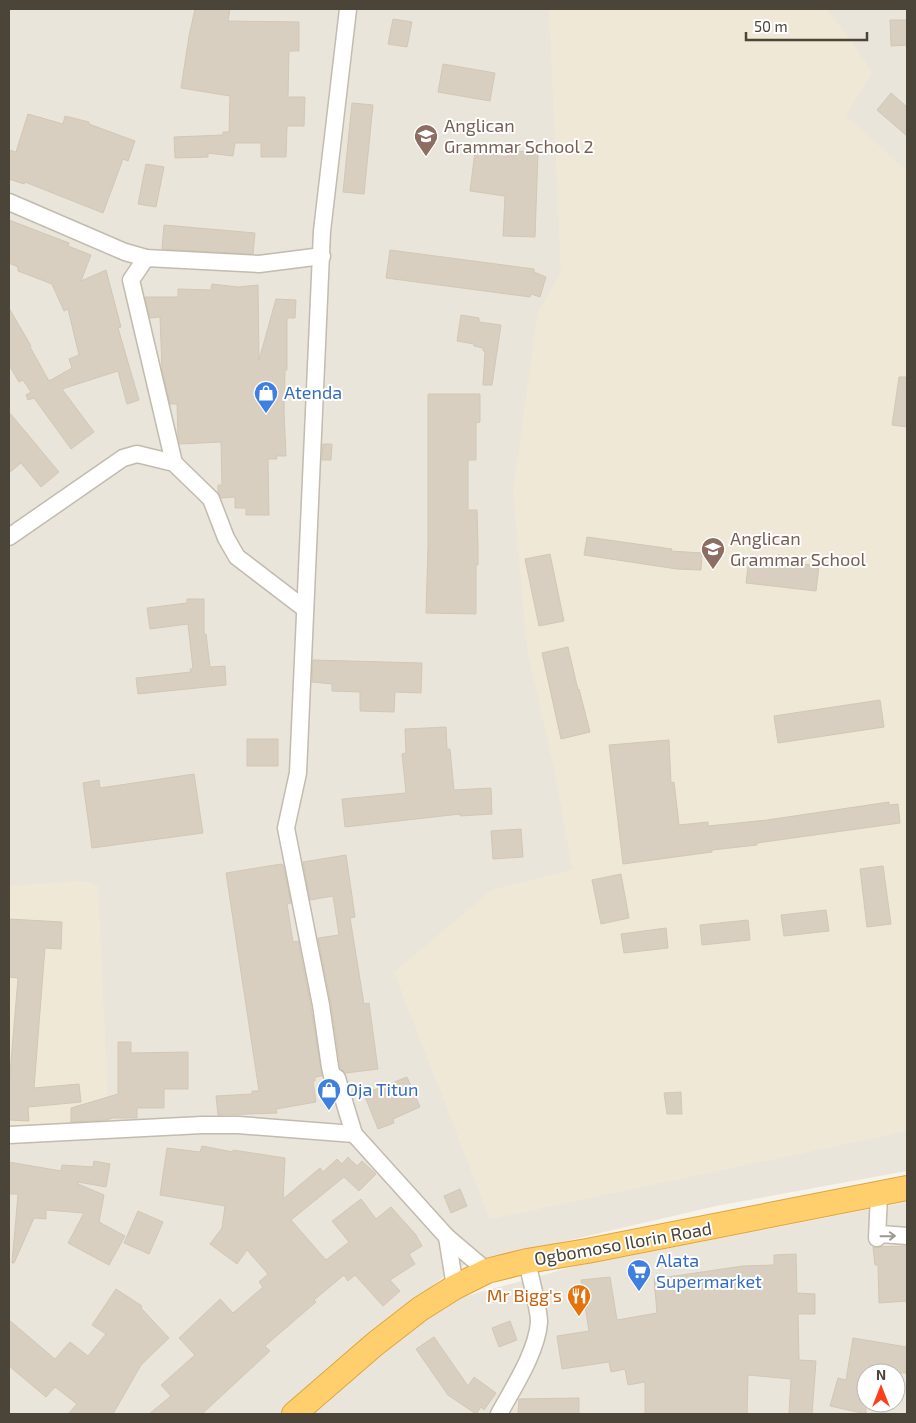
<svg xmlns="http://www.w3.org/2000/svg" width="916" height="1423" viewBox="0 0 916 1423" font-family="'Exo 2',sans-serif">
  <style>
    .residential { fill: #eae5da; fill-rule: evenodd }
    .education { fill: #efe8d6 }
    .building { fill: #d8cfc1; stroke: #d3c7b4 }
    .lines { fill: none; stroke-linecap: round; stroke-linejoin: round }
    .minor-casing { stroke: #c2bbae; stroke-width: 19 }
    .highway-casing { stroke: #e0a43c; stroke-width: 26 }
    .minor { stroke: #fff; stroke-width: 16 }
    .highway { stroke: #ffcf6e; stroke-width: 24 }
    .oneway { stroke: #9c9892 }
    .labels { text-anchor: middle; stroke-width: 4; stroke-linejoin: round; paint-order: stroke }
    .education-label { font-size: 18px; fill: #785e54; stroke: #fff; text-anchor: start }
    .shop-label { font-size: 18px; fill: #366cbe; stroke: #fff; text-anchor: start }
    .street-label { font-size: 18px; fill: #4b4439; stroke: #fff }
    .food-label { font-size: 18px; fill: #c56008; stroke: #fff; text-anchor: end }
  </style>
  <rect width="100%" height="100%" fill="#f6f3ec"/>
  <g class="residential">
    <path d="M9,9h898v1162l-191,35 -261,61 -174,147h-272z"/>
    <path d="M907,1202v212h-593l127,-111 135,-37zM866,1373h30v30h-30z"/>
  </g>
  <g class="education">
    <path d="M549,9h277l20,25 26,38 -26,44 61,55v959l-23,6 -394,83 -96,-247 98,-82 80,-20 -16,-93 -29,-128 -14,-158 25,-178 23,-40z"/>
    <path d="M83,881l15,5 11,237 -100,7v-244z"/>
  </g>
  <g class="building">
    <path d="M195,9h35l-2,12 71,1v29h-10l-1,46h17l-1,29h-17l-1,31h-25v-14h-26l-2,13 -25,-3v4l-33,1 -1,-21 49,-2v-3h6l1,-36 -49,-8 8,-52z"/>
    <path d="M393,19l19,3 -5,25 -19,-3z"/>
    <path d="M890,20h17v25l-16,1z"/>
    <path d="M443,64l52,9 -5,28 -52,-9z"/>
    <path d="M891,93l16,14v29l-30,-26z"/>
    <path d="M352,103l21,2 -9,89 -21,-2z"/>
    <path d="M28,114l35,10 2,-8 24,6v2l46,17 -7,20 -5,-2 -20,54 -78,-31 -1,2 -15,-5v-29l7,2z"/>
    <path d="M507,151l31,1 -3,85 -32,-1 2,-40 -35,-5 5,-39 32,5z"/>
    <path d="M146,164l18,3 -8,40 -18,-3z"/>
    <path d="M9,220l60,23 -1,3 23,9 -10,26 25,-11 15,57 -3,1 21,72 -12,4 -9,-33 -56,18 32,43 -23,17 -37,-51 -6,2 -2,-5 5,-3 -8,-12 -4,2 -10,-17v-57l22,38 -1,1 19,34 23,-13 -3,-9 10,-4 -11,-46 -4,2 -12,-27 -34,-13v-4l-9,-4z"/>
    <path d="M164,225l91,8 -2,21 -91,-5z"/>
    <path d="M390,250l144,19v3l12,5 -6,20 -9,-3 -1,3 -144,-19z"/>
    <path d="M212,284l26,3 20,-2 1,75 17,-61 20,1 -1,18h-8v52h-2l-1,42 2,44h-10l1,3h-9l1,56h-23v-7h-11v-11l-14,1 -3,-6v-7h4l-1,-43 -41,2 -2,-8 -1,-32h-7l-8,-35 -2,-52 -10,1 -5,-21h33v-8l33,1z"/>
    <path d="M461,315l18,3v4l22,3 -9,60h-9l2,-34h-2v-3l-9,-2v-2l-17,-3z"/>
    <path d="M899,377h8v50l-15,-2z"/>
    <path d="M428,394h52v28l-4,1v37h-8v50h9l1,38v17h-2v49l-50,-1 2,-66z"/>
    <path d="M9,412l50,60 -18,15 -20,-24 -12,10z"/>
    <path d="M323,444h9l-1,16h-9z"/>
    <path d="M587,537l85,12 -1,2 31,2 -1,17 -24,-1 -93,-14z"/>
    <path d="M550,554l14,67 -25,5 -14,-67z"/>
    <path d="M778,555l18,2 -1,6 24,3 -3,25 -70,-8 3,-25 28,3z"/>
    <path d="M187,599h17v35h2l4,33 15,-1 1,19 -88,9 -2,-16 55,-6 -1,-3h3l-5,-45 -38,5 -3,-21 40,-5z"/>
    <path d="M568,647l10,43 1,-1 11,43 -29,7 -19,-86z"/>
    <path d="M313,660l109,3 -1,30 -26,-1 -1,20 -34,-1v-19l-28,-1v-7l-20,-2z"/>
    <path d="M880,700l4,27 -106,16 -4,-27z"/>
    <path d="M446,727l1,22h3l4,41 37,-2 1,26 -32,2v-2l-115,13 -3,-28 64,-6 -4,-39 4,-1 -1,-24z"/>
    <rect x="247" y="739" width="31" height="27"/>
    <path d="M669,740l2,43 3,-1 5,43 29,-3v4l59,-6 122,-18v3l9,-1 2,19 -143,20v2l-45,5v2l-89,12 -14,-119z"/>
    <path d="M194,774l9,59 -111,15 -9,-65 16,-3 1,8z"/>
    <path d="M521,829l2,28 -30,2 -2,-28z"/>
    <path d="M346,855l9,62 -5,1 14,86 5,-1 9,66 -32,4 -5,-4 -1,-4 -9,-61 -13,-66 21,-3 -6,-39 -23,4 -7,-38z"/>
    <path d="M281,864l2,1 8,38 -4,1 6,38 5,-1 13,66 11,69 -7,1v4h-2l3,21 -40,7 1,4 -59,2 -2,-19 36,-2v-3h7l-33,-218z"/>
    <path d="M883,866l8,58 -24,3 -7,-58z"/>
    <path d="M621,874l8,44 -28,6 -9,-44z"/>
    <path d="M826,910l3,21 -45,5 -3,-21z"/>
    <path d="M9,919l53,3 -1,27 -16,-1 -11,140 45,-4 2,18 -53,5 1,14 -20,-1v-35l9,-107 -9,-1z"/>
    <path d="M748,920l2,20 -48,5 -2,-20z"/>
    <path d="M666,928l2,20 -44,5 -3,-19z"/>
    <path d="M118,1042h13v11l57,-1v37h-24v19h-27v10h-24l-7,2 -35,2v-14l47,-14z"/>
    <path d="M407,1077l13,30 -27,12 1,4 -16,6 -14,-35z"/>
    <path d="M681,1092l1,22h-15l-3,-21z"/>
    <path d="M202,1146l31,6v-2l52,8 -2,41 37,-31 3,4 14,-13 5,5 6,-7 9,9 5,-5 14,13 -17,17 -15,-14 -53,43 35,40 23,-18 -17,-21 29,-22 15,20 15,-12 25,28 6,11 -13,8 6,10 -25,16 10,11 -17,15 -28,-31 -7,6 -4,-6 -30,25 2,2 -51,44 5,5 -68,63h-53l22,-18 -10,-11 34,-30 -16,-17 41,-39 13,14 30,-26 -4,-5 9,-8 -21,-24 -10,14 -27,-20 12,-16 3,-22 -65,-11 7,-47 33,4z"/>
    <path d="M94,1161l16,3 -4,23 -28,-5v2l26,11 -5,27 26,14 -16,29 -41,-22 16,-30 -38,-3v9l-12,-1 -20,45h-2l6,-69h-9v-32l52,9 1,-6 31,2z"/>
    <path d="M460,1189l7,17 -16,7 -7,-17z"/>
    <path d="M138,1211l25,11 -14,32 -25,-11z"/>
    <path d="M907,1246v55l-28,2 -1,-38h-3l-2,-18z"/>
    <path d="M796,1254l1,39 18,1v20h-17l1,46 17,1 -4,53h-23l2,-35 -43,-4 -1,39h-102v-32l-17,3 -3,-16 -14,3 -2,-10 -47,7 -5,-33 32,-5 -8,-51 29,-3 7,43 40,-7 -3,-34 89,-13 31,-1v-10z"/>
    <path d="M116,1289l26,17 -1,2 28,30 -28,27 -28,49h-45l9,-10 -22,-17 -9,10 -37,-31v-46l46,39 15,-17 18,14 18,-22 -14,-9z"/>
    <path d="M510,1321l7,19 -18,7 -7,-19z"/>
    <path d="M434,1337l34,49 6,-9 22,16 -12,17 -3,-3 -5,7 -28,-19 -32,-46z"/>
    <path d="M853,1338l54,9 -1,26h-40v41l-36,-8 8,-28 8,2z"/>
    <path d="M579,1398v16h-61l1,-15z"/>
  </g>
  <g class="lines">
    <g class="minor-casing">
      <g id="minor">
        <path d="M348,9l-26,222 -24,542 -12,55 35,177 9,62 2,9 5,2 17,56 93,103 40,34"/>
        <path d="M9,202l116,50 21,6 113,6 63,-8"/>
        <path d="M146,258l-15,22 43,183"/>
        <path d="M9,537l114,-79 14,-4 37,9 37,36 15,39 11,19 68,52"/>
        <path d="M9,1135l193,-10h36l116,9"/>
        <path d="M879,1195l-2,43 4,-4 26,2"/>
        <path d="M447,1237l8,50"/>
        <path d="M499,1414c14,-26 38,-62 40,-92 0,-14 -9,-45 -12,-61"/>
      </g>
    </g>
    <g class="highway-casing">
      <path id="highway" d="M294,1414l81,-70 45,-35 35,-22 32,-16 40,-10 60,-10 320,-63"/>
    </g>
    <use href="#minor" class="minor"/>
    <use href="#highway" class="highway"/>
  </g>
  <defs><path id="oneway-shaft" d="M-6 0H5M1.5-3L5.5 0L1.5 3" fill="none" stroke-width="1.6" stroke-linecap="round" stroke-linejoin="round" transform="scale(1.25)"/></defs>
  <use class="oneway" href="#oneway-shaft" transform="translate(888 1236) rotate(-1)"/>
  <defs>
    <g id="university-pin" transform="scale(1.25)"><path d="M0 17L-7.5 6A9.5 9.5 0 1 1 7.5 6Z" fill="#8d6e63" stroke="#fff"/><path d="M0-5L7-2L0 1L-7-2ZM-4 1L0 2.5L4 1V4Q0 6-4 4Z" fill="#fff"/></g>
    <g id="shop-pin" transform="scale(1.25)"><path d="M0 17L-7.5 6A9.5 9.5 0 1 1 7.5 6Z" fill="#3f7fe0" stroke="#fff"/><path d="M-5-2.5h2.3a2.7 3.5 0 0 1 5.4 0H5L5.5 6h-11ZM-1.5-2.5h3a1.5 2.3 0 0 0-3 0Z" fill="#fff"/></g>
    <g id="supermarket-pin" transform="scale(1.25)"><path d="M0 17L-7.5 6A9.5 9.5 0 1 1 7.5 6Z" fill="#3f7fe0" stroke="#fff"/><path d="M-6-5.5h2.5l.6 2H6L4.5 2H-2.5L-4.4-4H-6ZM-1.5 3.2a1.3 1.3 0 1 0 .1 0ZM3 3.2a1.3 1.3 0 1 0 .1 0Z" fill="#fff"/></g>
    <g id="restaurant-pin" transform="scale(1.25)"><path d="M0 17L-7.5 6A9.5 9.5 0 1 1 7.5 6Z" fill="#e8710a" stroke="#fff"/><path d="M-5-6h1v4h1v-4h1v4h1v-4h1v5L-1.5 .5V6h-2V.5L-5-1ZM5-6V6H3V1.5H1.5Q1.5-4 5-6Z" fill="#fff"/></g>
  </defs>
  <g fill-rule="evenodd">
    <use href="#university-pin" x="426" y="136"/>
    <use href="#shop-pin" x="266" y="393"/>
    <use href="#university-pin" x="713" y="549"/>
    <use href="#shop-pin" x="329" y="1090"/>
    <use href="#supermarket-pin" x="639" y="1271"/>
    <use href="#restaurant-pin" x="579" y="1296"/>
  </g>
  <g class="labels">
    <g class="education-label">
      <text x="444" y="132">Anglican<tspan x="444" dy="21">Grammar School 2</tspan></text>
      <text x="730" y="545">Anglican<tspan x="730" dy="21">Grammar School</tspan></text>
    </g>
    <g class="shop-label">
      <text x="284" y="399">Atenda</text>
      <text x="346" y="1096">Oja Titun</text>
      <text x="656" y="1267">Alata<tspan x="656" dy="21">Supermarket</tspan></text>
    </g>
    <g class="street-label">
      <text transform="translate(623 1244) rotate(-10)" y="6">Ogbomoso Ilorin Road</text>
    </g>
    <g class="food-label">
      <text x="562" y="1302">Mr Bigg's</text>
    </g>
  </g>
  <rect width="916" height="1423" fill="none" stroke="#4b4439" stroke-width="20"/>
  <g transform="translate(881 1388)"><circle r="24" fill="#ffffff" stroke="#b7b4b0"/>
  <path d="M0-4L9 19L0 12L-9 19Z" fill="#fc3f1d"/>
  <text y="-8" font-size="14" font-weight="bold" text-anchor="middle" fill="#4b4439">N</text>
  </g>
  <path d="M746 32v8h121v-8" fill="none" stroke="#4b4439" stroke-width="2.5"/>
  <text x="754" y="32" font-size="15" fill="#4b4439" stroke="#ffffff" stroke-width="4" paint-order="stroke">50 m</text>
</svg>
